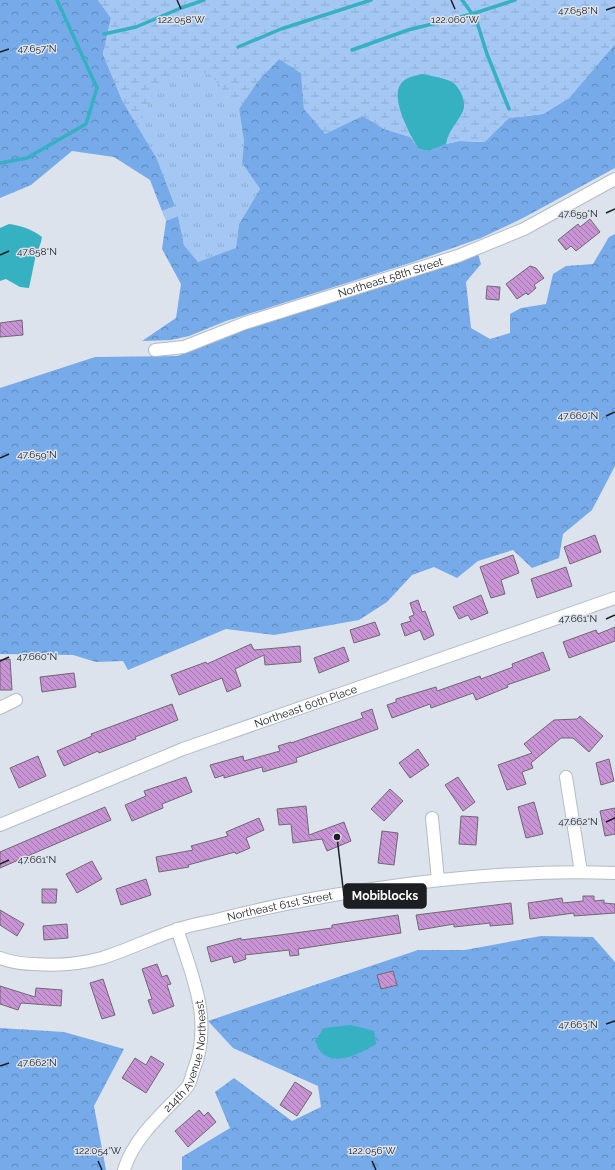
<svg xmlns="http://www.w3.org/2000/svg" width="615" height="1170" viewBox="0 0 615 1170" font-family="Raleway,sans-serif">
  <style>
    .grass { fill: url(#grass-tufts) }
    .forest { fill: url(#forest-crowns) }
    .wetland { fill: url(#wetland-marsh) }
    .water { fill: #35b1c1 }
    .lines { fill: none; stroke-linecap: round; stroke-linejoin: round }
    .stream { stroke: #35b1c1; stroke-width: 3.5 }
    .building { fill: url(#building-back-hatch); stroke: #6f6971 }
    .minor-casing { stroke: #b5bcc4; stroke-width: 14 }
    .minor { stroke: #fff; stroke-width: 12 }
    .ticks { fill: none; stroke: #1c1e21; stroke-width: 1.5 }
    .labels { text-anchor: middle; stroke-width: 3; stroke-linejoin: round; paint-order: stroke }
    .street-label { font-size: 11px; fill: #1c1e21; stroke: #dce3ec }
    .ticks-label { font-size: 10px; text-anchor: middle; fill: #1c1e21; stroke: #dce3ec; stroke-width: 3; stroke-linejoin: round; paint-order: stroke }
    .leader { fill: none; stroke: #1c1e21; stroke-width: 1.5 }
    .callout-dot { fill: #1c1e21; stroke: #dce3ec; stroke-width: 1.5 }
    .callout { fill: #1c1e21; stroke: #1c1e21; stroke-width: 1.5 }
    .callout-label { font-size: 12px; text-anchor: middle; font-weight: bold; fill: #fff }
  </style>
  <defs>
    <pattern id="grass-tufts" width="24" height="20" patternUnits="userSpaceOnUse"><rect width="24" height="20" fill="#a4c8f3"/><path d="M3 7l-1-3M5 7V3M7 7l1-3M15 17l-1-3M17 17v-4M19 17l1-3" fill="none" stroke="#8dabd0"/></pattern>
    <pattern id="forest-crowns" width="20" height="18" patternUnits="userSpaceOnUse"><rect width="20" height="18" fill="#76aae9"/><path d="M2 6a3 3 0 1 1 6 0M12 15a3 3 0 1 1 6 0" fill="none" stroke="#608abc"/></pattern>
    <pattern id="wetland-marsh" width="20" height="14" patternUnits="userSpaceOnUse"><rect width="20" height="14" fill="#a4c8f3"/><path d="M1 5h8M5 5V1M11 12h8M15 12V8" fill="none" stroke="#8dabd0"/></pattern>
    <pattern id="building-back-hatch" width="6" height="6" patternUnits="userSpaceOnUse"><rect width="6" height="6" fill="#c894d5"/><path d="M-1 5l2 2M0 0l6 6M5-1l2 2" fill="none" stroke="#a278ac"/></pattern>
  </defs>
  <rect width="100%" height="100%" fill="#dce3ec"/>
  <path class="grass" d="M98,0h517v44l-46,54 -140,53 -190,-42 5,32 -2,22 18,26 -21,35 -3,25 -38,13 -14,-17 -6,-29 -12,5 -4,-10 13,-5 -18,-47 -35,-59 -19,-47 8,-35z"/>
  <g class="forest">
    <path d="M0,0h98l13,18 -8,36 19,46 35,59 18,47 -13,5 -12,-31 -36,-23 -42,-6 -41,34 -31,13z"/>
    <path d="M615,44v124l-92,50 -42,20 -68,24 -187,59 -37,15 -18,4 -29,1 34,-23 5,-34 -19,-35 4,-28 12,-5 6,29 14,17 38,-14 3,-24 21,-35 -18,-26 2,-22 -5,-32 19,-28 21,-22 22,14 3,36 59,7 21,13 26,8 9,12 10,2 17,-7 13,-3 25,1 25,-24 34,-4 26,-16z"/>
    <path d="M615,234v232l-23,44 -29,24 -4,24 -27,10 -19,-18 -35,11 -21,17 -23,-11 -22,8 -25,27 -28,18 -85,15 -48,-6 -98,41 -5,-9 -27,1 -23,-7 -73,-1v-266l95,-31 83,-1 41,-18 210,-66 49,-18 3,10 -15,18 5,46 19,11 20,-6v-19l11,-6 25,-4 7,-30 13,-8 27,-2 16,-27z"/>
    <path d="M541,936l52,1 22,25v208h-433v-13l48,-29 -15,-36 19,-14 58,43 29,-14 -3,-21 -85,-38 -25,-27 210,-71h47z"/>
    <path d="M0,1028l64,4 60,17 -30,57 12,64h-106z"/>
  </g>
  <path class="wetland" d="M98,0h517v44l-46,54 -26,16 -35,4 -23,24 -26,-1 -13,3 2,-10 15,-22 -41,-38c-5,1 -11,2 -15,4 -19,14 -3,41 3,59l-26,-8 -21,-13 -38,18 -21,-25 -3,-36 -22,-14 -21,22 -19,28 -29,-35 -35,-3 -22,22 -15,34 -16,-27 -19,-47 8,-35z"/>
  <g class="water">
    <path d="M422,74c6,1 26,5 30,8 8,5 15,20 11,29 -6,13 -14,18 -17,33l-17,7 -10,-2c-9,-13 -28,-50 -19,-64 5,-8 14,-9 22,-11z"/>
    <path d="M9,224c13,2 23,5 33,13 -1,8 -5,14 -7,22 -2,10 -4,19 -6,29l-9,-1 -14,-8 -6,2v-53z"/>
    <path d="M351,1025l23,6 2,13c-15,9 -40,23 -55,8 -3,-3 -4,-8 -6,-11l9,-13z"/>
  </g>
  <g class="lines">
    <g class="stream">
      <path d="M462,0l14,19 11,35 22,55"/>
      <path d="M104,34l32,-7 45,-19 23,-8"/>
      <path d="M238,47l43,-18 90,-29"/>
      <path d="M352,50l56,-20 64,-16 43,-14"/>
      <path d="M0,163l27,-5 59,-34 11,-36 -40,-88"/>
    </g>
  </g>
  <g class="building">
    <path d="M590,219l10,13 -24,19 -5,-5 -5,4 -8,-10 20,-16 2,3z"/>
    <path d="M530,266l6,2 8,10 -10,7 2,3 -8,7 -2,-2 -9,6 -11,-15z"/>
    <path d="M487,286l13,1 -1,13 -13,-1z"/>
    <path d="M22,320l1,15 -23,2v-14z"/>
    <path d="M595,535l6,17 -31,12 -6,-17z"/>
    <path d="M513,555l6,18 -18,7 4,14 -14,4 -11,-31z"/>
    <path d="M566,567l6,19 -35,12 -6,-19z"/>
    <path d="M481,595l7,18 -17,7 -3,-5 -9,4 -6,-12z"/>
    <path d="M418,600l4,12 3,-1 9,24 -10,5 -4,-10 -15,6 -4,-12 10,-3 -2,-4 5,-2 -4,-12z"/>
    <path d="M375,622l5,13 -26,8 -4,-13z"/>
    <path d="M615,627v14l-46,17 -6,-16 33,-12 2,4z"/>
    <path d="M251,644l3,6 46,-4 1,16 -36,3 -1,-10 -29,14 6,17 -14,6 -5,-14 -43,17 -8,-20 35,-13 1,2z"/>
    <path d="M344,647l5,14 -30,12 -5,-15z"/>
    <path d="M543,652l7,18 -43,15 1,2 -32,13 -3,-7 -42,15 -1,-4 -38,14 -5,-13 9,-3v-3l40,-12 1,4 43,-15 1,3 32,-12 -1,-3z"/>
    <path d="M10,659l2,31h-12v-30z"/>
    <path d="M74,673l2,14 -34,5 -2,-15z"/>
    <path d="M172,704l6,16 -43,17 1,2 -37,14 -1,-2 -34,15 -7,-15 35,-15 -1,-2z"/>
    <path d="M372,709l6,20 -82,29 1,4 -34,10 -1,-5 -38,11v-3l-9,3 -5,-13 33,-9 1,5 36,-10 -2,-5 13,-4v1l72,-25 -2,-5z"/>
    <path d="M580,716l23,20 -14,16 -16,-14h-12l-30,25 2,5 -11,4 4,12 -19,6 -9,-25 34,-12 -8,-9 30,-24 23,-1z"/>
    <path d="M418,749l11,16 -19,13 -11,-15z"/>
    <path d="M38,756l8,20 -27,12 -9,-20z"/>
    <path d="M609,759l5,22 -13,4 -5,-22z"/>
    <path d="M186,777l6,15 -30,12 1,4 -31,13 -7,-16 21,-9 -2,-5z"/>
    <path d="M458,777l17,25 -12,9 -18,-26z"/>
    <path d="M390,789l13,12 -19,20 -13,-12z"/>
    <path d="M534,802l9,32 -17,4 -8,-31z"/>
    <path d="M306,806l3,29 35,-13 7,19 -24,10 -5,-12 -29,4 -2,-19 -12,1 -2,-16z"/>
    <path d="M105,807l6,13 -111,48v-16z"/>
    <path d="M615,808v26l-10,2 -5,-25z"/>
    <path d="M461,816l17,1 -2,28 -17,-1z"/>
    <path d="M259,818l5,12 -18,8 4,10 -14,6 -1,-2 -47,13 1,2 -30,5 -3,-15 37,-7 -2,-4 37,-10 -2,-4z"/>
    <path d="M382,831l16,2 -4,32 -16,-2z"/>
    <path d="M92,861l10,18 -25,14 -11,-19z"/>
    <path d="M146,879l5,16 -30,10 -5,-16z"/>
    <path d="M42,889h15l-1,14h-14z"/>
    <path d="M583,896h11v5l10,-1v3l11,1v9l-41,3v-3l-44,6 -2,-16 34,-5 1,5 20,-2z"/>
    <path d="M511,903l2,21 -23,2v-3l-36,4v-3l-35,6 -3,-15z"/>
    <path d="M0,910l24,14 -7,12 -17,-11z"/>
    <path d="M398,915l3,18 -103,16 1,6 -9,1 -1,-6 -44,5 1,4 -12,4 -2,-7 -21,6 -4,-15 34,-9v2l39,-5 52,-7v-3z"/>
    <path d="M67,924l1,14 -24,2 -1,-14z"/>
    <path d="M157,964l5,13 5,-2 4,9 -4,1 7,21 -21,8 -5,-14 4,-1 -10,-30z"/>
    <path d="M393,971l4,14 -16,4 -4,-14z"/>
    <path d="M103,979l12,36 -13,4 -12,-36z"/>
    <path d="M0,986l35,11 1,-9 26,2 -1,16 -40,-3 -3,7 -18,-6z"/>
    <path d="M151,1056l13,8 -18,29 -24,-15 13,-20 11,7z"/>
    <path d="M295,1082l17,11 -15,23 -17,-11z"/>
    <path d="M199,1110l5,6 4,-4 8,10 -28,25 -13,-16z"/>
  </g>
  <g class="lines">
    <g class="minor-casing">
      <g id="minor">
        <path id="s1" d="M155,350l29,-3 61,-24 213,-67 66,-27 91,-50"/>
        <path d="M0,708l16,-8"/>
        <path d="M566,777l15,95"/>
        <path d="M432,818l6,62"/>
        <path id="s2" d="M0,825l183,-76 432,-151"/>
        <path id="s3" d="M0,958c11,4 23,6 34,6 23,2 46,0 68,-6 26,-8 49,-20 74,-28 13,-5 27,-7 40,-10 31,-8 63,-15 95,-21 100,-18 202,-30 304,-26"/>
        <path id="s4" d="M124,1170c8,-27 30,-49 49,-68 5,-5 11,-11 15,-16 3,-5 4,-12 6,-17 19,-48 -2,-94 -17,-140"/>
      </g>
    </g>
    <use href="#minor" class="minor"/>
  </g>
  <path class="ticks" d="M177,0l4,9M451,0l4,9M606,10l9,-3M0,52l9,-3M606,213l9,-4M0,255l9,-4M606,416l9,-4M0,458l9,-4M606,619l9,-4M0,661l9,-4M606,822l9,-4M0,864l9,-4M606,1024l9,-3M0,1066l9,-3M98,1161l4,9M372,1161l4,9"/>
  <g class="labels">
    <g class="street-label">
      <text dy="4" stroke="none"><textPath href="#s1" startOffset="247">Northeast 58th Street</textPath></text>
      <text dy="4" stroke="none"><textPath href="#s2" startOffset="328">Northeast 60th Place</textPath></text>
      <text dy="4" stroke="none"><textPath href="#s3" startOffset="289">Northeast 61st Street</textPath></text>
      <text dy="4" stroke="none"><textPath href="#s4" startOffset="134">214th Avenue Northeast</textPath></text>
    </g>
  </g>
  <g class="ticks-label">
    <text x="578" y="14">47.658°N</text>
    <text x="181" y="23">122.058°W</text>
    <text x="455" y="23">122.060°W</text>
    <text x="37" y="52">47.657°N</text>
    <text x="578" y="217">47.659°N</text>
    <text x="37" y="255">47.658°N</text>
    <text x="578" y="419">47.660°N</text>
    <text x="37" y="458">47.659°N</text>
    <text x="578" y="622">47.661°N</text>
    <text x="37" y="660">47.660°N</text>
    <text x="578" y="825">47.662°N</text>
    <text x="37" y="863">47.661°N</text>
    <text x="578" y="1028">47.663°N</text>
    <text x="37" y="1066">47.662°N</text>
    <text x="98" y="1154">122.054°W</text>
    <text x="372" y="1154">122.056°W</text>
  </g>
  <path class="leader" d="M337 837L344 896"/>
  <circle class="callout-dot" cx="337" cy="837" r="4"/>
  <rect class="callout" x="344" y="884" width="82" height="24" rx="4"/>
  <g class="callout-label">
    <text x="385" y="900">Mobiblocks</text>
  </g>
</svg>
